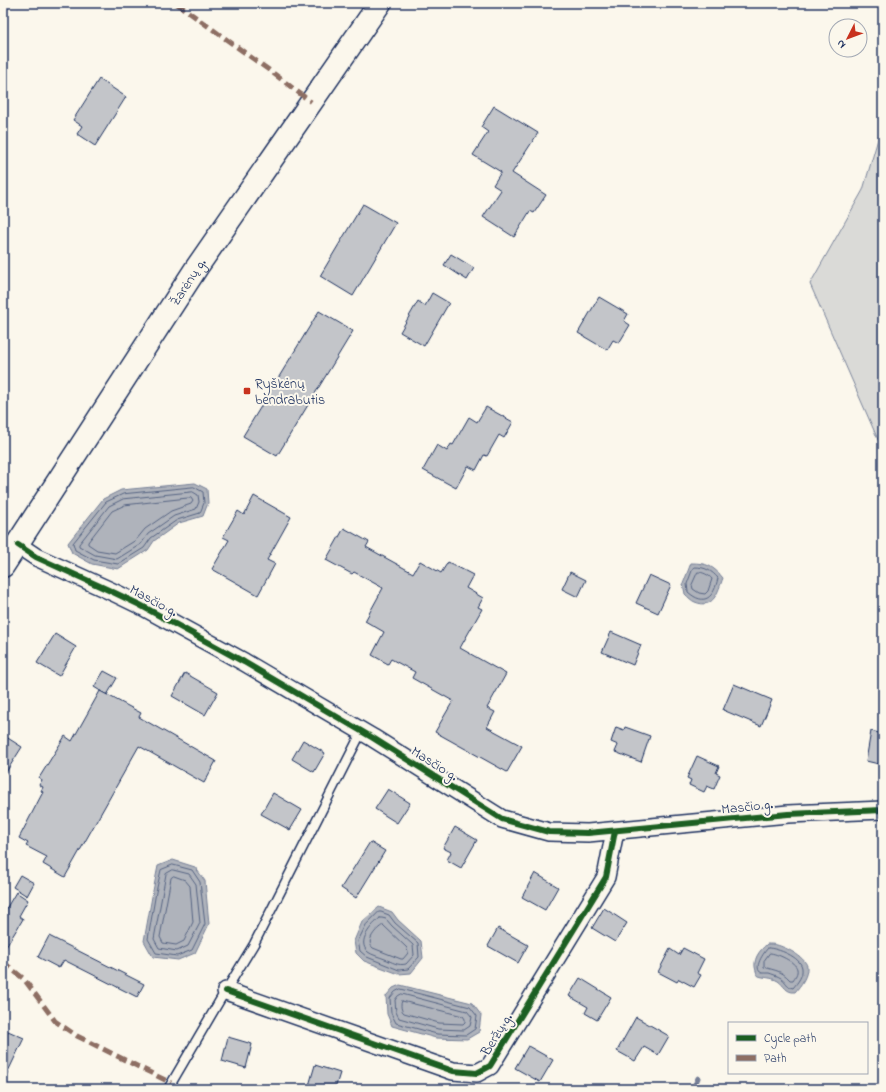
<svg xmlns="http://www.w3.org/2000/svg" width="886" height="1092" viewBox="0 0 886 1092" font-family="'Indie Flower',sans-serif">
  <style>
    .green { fill: #dadad7; stroke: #7a849a }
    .water { fill: #afb3bb; stroke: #747e96 }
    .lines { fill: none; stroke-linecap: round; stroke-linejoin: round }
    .shore { stroke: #566483; stroke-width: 1 }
    .stream { stroke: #747e96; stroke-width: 5 }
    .building { fill: #c3c5c9; stroke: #1b2f5e }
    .service-casing { stroke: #1b2f5e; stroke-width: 11 }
    .minor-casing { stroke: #1b2f5e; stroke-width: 20 }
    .secondary-casing { stroke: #1b2f5e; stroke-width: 25 }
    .service { stroke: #fbf7ec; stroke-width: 8 }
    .minor { stroke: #fbf7ec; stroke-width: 17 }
    .secondary { stroke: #fbf7ec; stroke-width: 22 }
    .quiet { stroke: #8d6e63; stroke-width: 5; stroke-dasharray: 10 5; stroke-linecap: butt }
    .cycleway-casing { stroke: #fbf7ec; stroke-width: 8 }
    .cycleway { stroke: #1b5e20; stroke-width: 6 }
    .poi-dot { fill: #c8321e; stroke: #fbf7ec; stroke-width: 1.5 }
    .labels { text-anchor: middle; stroke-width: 4; stroke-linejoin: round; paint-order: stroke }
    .street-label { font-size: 14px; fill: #1b2f5e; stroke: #fbf7ec }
    .poi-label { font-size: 14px; fill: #1b2f5e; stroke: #fbf7ec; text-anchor: start }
  </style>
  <rect width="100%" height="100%" fill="#fbf7ec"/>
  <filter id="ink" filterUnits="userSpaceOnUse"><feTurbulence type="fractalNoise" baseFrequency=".025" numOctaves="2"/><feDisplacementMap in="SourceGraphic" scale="8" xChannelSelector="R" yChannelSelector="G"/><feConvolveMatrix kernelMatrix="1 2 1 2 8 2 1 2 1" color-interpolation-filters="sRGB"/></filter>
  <g filter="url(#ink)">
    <path class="green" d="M883,122v329l-73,-167 53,-94z"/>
    <g class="water">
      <path d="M195,483l12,6 1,14 -5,13 -24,7 -25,18 -6,9 -30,19 -26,-5 -20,-11 -4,-10 35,-44 18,-9z"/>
      <path d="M691,563c16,0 22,3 32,15 -5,13 -9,32 -28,24 -3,-1 -7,-5 -10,-8l-2,-10z"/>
      <path d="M173,860l22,7 10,14 4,43 -14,29 -17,7 -25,-3 -9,-16 9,-50 5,-25z"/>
      <path d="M379,907l13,5 6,8 23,21 2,17 -12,15 -12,1 -35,-13 -8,-8 -2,-12 8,-19z"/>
      <path d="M767,944c3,0 7,0 10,1 8,2 28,12 30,21 1,10 -6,19 -12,26 -9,1 -11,-7 -17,-11 -7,-4 -14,-3 -19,-5 -2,-1 -2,-2 -3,-5 -4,-11 3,-20 11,-27z"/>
      <path d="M400,985l72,18 9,12 -2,17 -12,7 -31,-1 -44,-12 -5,-12 -1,-18 7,-8z"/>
    </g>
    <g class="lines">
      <g class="shore">
        <path d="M194,487l9,5 1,11 -4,10 -23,7 -26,18 -7,10 -26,16 -24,-4 -19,-10 -2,-7 33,-41 17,-8z"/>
        <path d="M193,492l5,3 1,7 -3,7 -22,7 -26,18 -7,10 -24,15 -22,-4 -16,-9v-2l30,-38 14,-7z"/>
        <path d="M191,498l2,3 -2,3 -20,7 -26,18 -9,11 -21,13 -18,-3 -9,-6v-2l24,-31 13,-6z"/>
        <path d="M695,567c10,0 17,4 23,11 -4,19 -13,29 -30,14l-1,-8 6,-16z"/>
        <path d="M698,572c5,0 11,3 14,7l-4,12 -3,3 -6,-1 -6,-4 -1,-4z"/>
        <path d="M173,865l19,5 8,12 5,42 -13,26 -15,6 -21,-3 -8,-14 8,-47 5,-22z"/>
        <path d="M173,870l16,4 7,10 4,39 -12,23 -11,5 -18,-3 -5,-9 12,-65z"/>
        <path d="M174,876l11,4 5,6 3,36 -9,19 -8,4 -13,-2 -3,-6 11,-59z"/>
        <path d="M379,912h2l8,3 6,8 23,20 1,14 -11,12 -9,1 -32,-13 -7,-6 -2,-10 8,-16z"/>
        <path d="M380,918h2l4,1 6,7 21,19 1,10 -8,9c-8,2 -14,-2 -21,-5 -5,-2 -13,-4 -17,-7 -12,-11 4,-27 12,-34z"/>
        <path d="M383,925l24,23 1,5 -5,6h-2l-28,-11c-8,-7 3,-19 10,-23z"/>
        <path d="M768,948c9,0 33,9 34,20 1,8 -4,14 -9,20 -6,-1 -7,-7 -12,-10 -3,-2 -9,-4 -12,-5 -2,0 -5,0 -7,0 -10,-4 2,-21 6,-25z"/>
        <path d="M770,953c6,0 26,9 27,16 1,4 -2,8 -4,11h-3c-9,-10 -14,-9 -26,-13v-6z"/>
        <path d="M401,989l69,18 7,9 -2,13 -9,6 -29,-1 -41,-11 -5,-10 -1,-15 5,-6z"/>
        <path d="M402,994l65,17 5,6 -2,9 -6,4 -26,-1 -39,-11 -3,-6 -1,-12 3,-4z"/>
        <path d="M402,1001l61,15 2,3v3l-2,2 -24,-1 -35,-10c-3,-2 -4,-9 -2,-12z"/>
      </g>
      <path class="stream" d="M693,1089l5,-11"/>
    </g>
    <g class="building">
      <path d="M99,79l27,18 -31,49 -18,-12 5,-8 -9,-6z"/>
      <path d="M494,106l44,27 -26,40 34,22 -12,18 -4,-2 -16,26 -31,-20 18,-27 -8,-5 8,-13 -28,-17 15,-23 -7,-5z"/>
      <path d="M363,204l33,19 -43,73 -33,-20z"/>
      <path d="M451,254l23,14 -7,12 -23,-15z"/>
      <path d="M432,293l17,10 -25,43 -24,-14 18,-31 7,5z"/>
      <path d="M599,297l29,17 -4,7 6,4 -11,18 -6,-3 -6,10 -29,-17z"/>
      <path d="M319,311l34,20 -76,125 -34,-20z"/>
      <path d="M486,407l27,15 -9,16 -5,-3 -12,21 -3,-1 -8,15 -8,-4 -12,22 -33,-18 14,-25 10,6 4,-7 2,1 16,-28 8,5z"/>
      <path d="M254,496l37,21 -24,43 8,4 -17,31 -46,-26 17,-29 -6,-3 15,-26 6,4z"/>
      <path d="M344,528l25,14 -3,5 47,26 7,-12 21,12 7,-11 25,13 -7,13 17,10 -5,9 4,2 -22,39 46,26 -19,34 8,4 -8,15 35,19 -15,26 -72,-40 18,-31 -41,-23 3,-6 -24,-13 -3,5 -16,-9 12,-23 -19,-11 18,-33 -29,-16 -2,2 -26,-14z"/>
      <path d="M570,572l16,8 -8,17 -16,-8z"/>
      <path d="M649,575l22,10 -13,28 -22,-10z"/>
      <path d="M611,632l30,13 -8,20 -31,-13z"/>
      <path d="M55,634l21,13 -17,29 -22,-13z"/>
      <path d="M104,671l13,7 -10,17 -13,-8z"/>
      <path d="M185,673l33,19 -13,23 -33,-19z"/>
      <path d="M734,684l38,16 -11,26 -38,-16z"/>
      <path d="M100,691l41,22 -2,4 77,44 -12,22 -65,-37 -74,131 -22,-13 4,-7 -21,-11 2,-3 -9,-5 24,-46 -2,-1 2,-4 -4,-2 3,-5 -3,-2 26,-42 7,5z"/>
      <path d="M616,727l8,3 1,-3 25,9 -9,26 -26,-10 3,-7 -7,-3z"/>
      <path d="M871,731l12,3v31l-17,-4z"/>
      <path d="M3,735l19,12 -19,30z"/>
      <path d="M303,740l22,13 -11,19 -22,-13z"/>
      <path d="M697,756l22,10 -3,7 4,2 -6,14 -7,-3 -3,6 -15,-7 2,-5 -4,-2z"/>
      <path d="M388,789l22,14 -13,20 -22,-14z"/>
      <path d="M273,793l29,17 -12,20 -29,-16z"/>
      <path d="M455,827l22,13 -16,28 -14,-8 4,-8 -8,-4z"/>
      <path d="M370,842l15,9 -29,47 -15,-10z"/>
      <path d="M535,873l23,14 -13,23 -23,-13z"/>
      <path d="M20,875l14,8 -7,13 -14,-9z"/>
      <path d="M16,892l12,8 -9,16 4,3 -20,33v-38z"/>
      <path d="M604,908l23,15 -12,19 -23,-14z"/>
      <path d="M498,928l30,17 -10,18 -30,-17z"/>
      <path d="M49,936l95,48 -7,13 -73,-37 -5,8 -21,-11z"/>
      <path d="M683,948l21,11 -7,14 4,2 -7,12 -15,-8 -2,3 -19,-10 12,-23 9,6z"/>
      <path d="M580,978l31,19 -14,23 -12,-7 3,-6 -19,-11z"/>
      <path d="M636,1017l33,19 -11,19 -14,-8 -9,14 -18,-10z"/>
      <path d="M8,1031l16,7 -21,44v-39z"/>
      <path d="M228,1037l24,7 -6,24 -24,-7z"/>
      <path d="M528,1046l25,14 -13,22 -25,-14z"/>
      <path d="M315,1065l25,8 -5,16h-27z"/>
    </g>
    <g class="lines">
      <g class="service-casing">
        <path id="service" d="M168,1089l52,-89 34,-56 108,-213"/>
      </g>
      <g class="minor-casing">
        <g id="minor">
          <path d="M18,545l18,12 79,36 25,12 104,57 129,76 129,81 47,13 39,1 200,-19 95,-4"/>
          <path d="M226,991l227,80 24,2 13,-7 116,-189 9,-46"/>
        </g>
      </g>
      <g class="secondary-casing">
        <g id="secondary">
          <path id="s1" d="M3,566l194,-299 183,-264"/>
        </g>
      </g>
      <use href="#service" class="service"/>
      <use href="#minor" class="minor"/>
      <use href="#secondary" class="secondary"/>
      <g class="quiet">
        <path d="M176,3l97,70 38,29"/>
        <path d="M3,962l21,17 31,42 22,15 94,47"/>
      </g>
      <g class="cycleway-casing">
        <g id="cycleway">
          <path d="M18,545l18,12 79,36 25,12 104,57 129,76 129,81 47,13 39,1 200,-19 95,-4"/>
          <path d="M226,991l227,80 24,2 13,-7 116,-189 9,-46"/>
        </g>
      </g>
      <use href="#cycleway" class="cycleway"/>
    </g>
  </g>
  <rect class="poi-dot" x="243" y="387" width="8" height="8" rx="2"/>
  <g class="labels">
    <g class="street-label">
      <text dy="5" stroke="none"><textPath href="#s1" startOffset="339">Žarėnų g.</textPath></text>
      <text transform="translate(154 600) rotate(28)" y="5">Masčio g.</text>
      <text transform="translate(435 763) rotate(32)" y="5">Masčio g.</text>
      <text transform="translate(747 806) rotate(-6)" y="5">Masčio g.</text>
      <text transform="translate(496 1034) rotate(-58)" y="5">Beržų g.</text>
    </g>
    <g class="poi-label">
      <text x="255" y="388">Ryškėnų<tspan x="255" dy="16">bendrabutis</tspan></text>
    </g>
  </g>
  <rect width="886" height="1092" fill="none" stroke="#fbf7ec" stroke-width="16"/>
  <rect x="8" y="8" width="870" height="1076" fill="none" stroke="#1b2f5e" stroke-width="1.5" filter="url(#ink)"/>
  <rect x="728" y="1022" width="140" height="52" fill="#fbf7ec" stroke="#a1a7b3"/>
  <rect x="736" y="1035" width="20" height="6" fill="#1b5e20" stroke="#a1a7b3"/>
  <text x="764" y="1042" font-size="12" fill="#1b2f5e">Cycle path</text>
  <rect x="736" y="1055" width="20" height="6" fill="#8d6e63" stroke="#a1a7b3"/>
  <text x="764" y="1062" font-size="12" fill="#1b2f5e">Path</text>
  <g transform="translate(848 38) rotate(228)"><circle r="19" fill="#fbf7ec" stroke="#a1a7b3"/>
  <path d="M0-3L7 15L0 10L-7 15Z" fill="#c8321e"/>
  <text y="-6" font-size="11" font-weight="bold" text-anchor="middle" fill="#1b2f5e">N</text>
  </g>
</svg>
